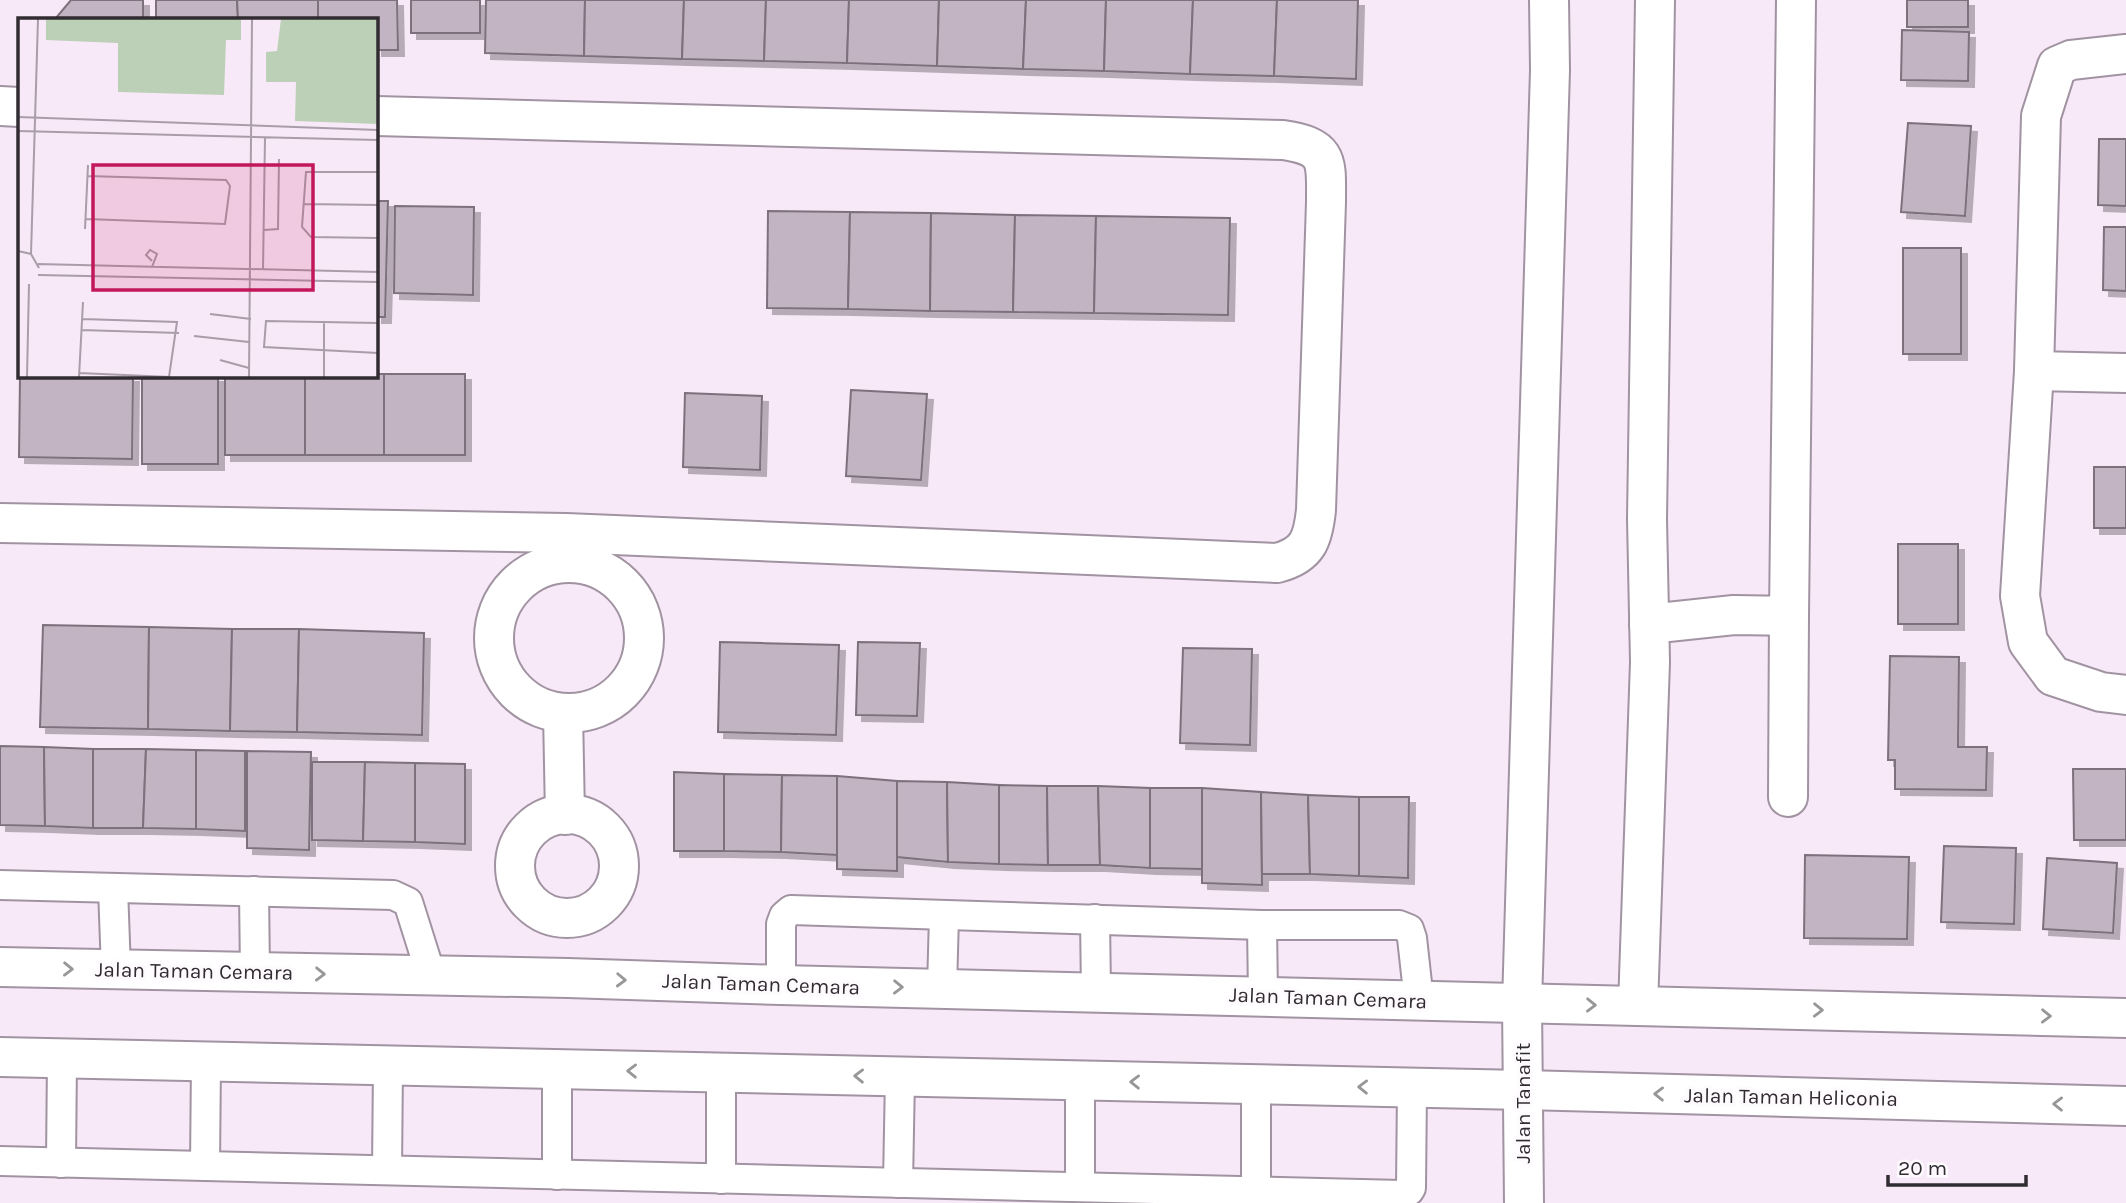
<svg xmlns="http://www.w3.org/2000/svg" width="2126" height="1203" viewBox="0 0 2126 1203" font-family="Karla,sans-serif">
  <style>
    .building { fill: #c2b4c2; stroke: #7e717e; stroke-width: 2; filter: url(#shadow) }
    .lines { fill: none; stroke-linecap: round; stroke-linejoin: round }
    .lane-casing { stroke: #a193a1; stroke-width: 32 }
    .street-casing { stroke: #a193a1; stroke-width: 42 }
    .lane { stroke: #fff; stroke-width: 28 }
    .street { stroke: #fff; stroke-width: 38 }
    .oneway { stroke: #989698 }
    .labels { text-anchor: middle; stroke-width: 7; stroke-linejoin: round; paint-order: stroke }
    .street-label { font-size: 21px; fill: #312c31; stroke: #fefbfe }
    .inset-road { fill: none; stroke: #a89da8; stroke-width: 2 }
    .view { fill: #c2185b; fill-opacity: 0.15; stroke: #c2185b; stroke-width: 3.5 }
    .inset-edge { fill: none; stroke: #312c31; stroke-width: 3.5 }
  </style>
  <defs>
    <filter id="shadow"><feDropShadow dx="6" dy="6" stdDeviation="0" flood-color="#0004"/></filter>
  </defs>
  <rect width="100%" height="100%" fill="#f8e9f8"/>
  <g class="building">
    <path d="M71,0h72v19h-88z"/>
    <path d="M156,0h81l1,19h-82z"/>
    <path d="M237,0h81v19h-80z"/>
    <path d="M318,0h79l1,50h-22v-31h-58z"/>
    <rect x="411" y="0" width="69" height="33"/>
    <path d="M486,0h99l-1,56 -99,-3z"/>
    <path d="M585,0h99l-2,59 -98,-3z"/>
    <path d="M684,0h82l-2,61 -82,-2z"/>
    <path d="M766,0h83l-2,63 -83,-2z"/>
    <path d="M849,0h90l-2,66 -90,-3z"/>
    <path d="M939,0h87l-3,69 -86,-3z"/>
    <path d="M1026,0h80l-2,71 -81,-2z"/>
    <path d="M1106,0h87l-3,74 -86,-3z"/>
    <path d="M1193,0h84l-3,76 -84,-2z"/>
    <path d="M1277,0h81l-2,79 -82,-3z"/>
    <rect x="1907" y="0" width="61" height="27"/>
    <path d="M1902,30l67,2 -1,49 -67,-1z"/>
    <path d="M1908,123l63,3 -6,90 -64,-4z"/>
    <path d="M2099,139h27v67l-28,-1z"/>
    <path d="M376,201h12l-3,116h-9z"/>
    <path d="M395,206l79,1 -1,88 -79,-2z"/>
    <path d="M768,211l82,1 -2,97 -81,-1z"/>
    <path d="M850,212l81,1 -1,98 -82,-2z"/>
    <path d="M931,213l84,2 -2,97 -83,-1z"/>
    <path d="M1015,215l81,1 -2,97 -81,-1z"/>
    <path d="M1096,216l134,2 -2,97 -134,-2z"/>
    <path d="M2104,227h22v64l-23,-1z"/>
    <rect x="1903" y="248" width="58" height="106"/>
    <path d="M376,374h8v81h-79v-79h71z"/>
    <rect x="384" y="374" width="81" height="81"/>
    <path d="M20,376h113l-1,83 -113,-2z"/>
    <rect x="142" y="376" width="76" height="88"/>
    <rect x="225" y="376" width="80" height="79"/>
    <path d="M851,390l76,4 -6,86 -75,-4z"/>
    <path d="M685,393l77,3 -2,74 -77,-3z"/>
    <rect x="2094" y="467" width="32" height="61"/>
    <rect x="1898" y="544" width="60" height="80"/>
    <path d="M43,625l106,2 -1,102 -108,-2z"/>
    <path d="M149,627l83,2 -2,102 -82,-2z"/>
    <path d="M232,629h67l-2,103 -67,-1z"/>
    <path d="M299,629l125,4 -2,102 -125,-3z"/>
    <path d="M720,642l119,3 -3,90 -118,-3z"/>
    <path d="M858,642l62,1 -3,73 -61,-1z"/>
    <path d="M1183,648l69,1 -2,96 -70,-2z"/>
    <path d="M1890,656l69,1 -1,90h29l-1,43 -91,-1v-29h-7z"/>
    <path d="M0,746l44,1 1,79 -45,-1z"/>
    <path d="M44,747l49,2v79l-48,-2z"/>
    <path d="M93,749h53l-3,79h-50z"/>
    <path d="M146,749l50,1v79l-53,-1z"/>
    <path d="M196,750l49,1v80l-49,-2z"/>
    <path d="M247,751l64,1 -2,98 -62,-2z"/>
    <path d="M312,762h53l-2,79 -51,-1z"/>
    <path d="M365,762l50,1v79l-52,-1z"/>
    <path d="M415,763l50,1v80l-50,-2z"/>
    <path d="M2073,769h53v71h-52z"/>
    <path d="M674,772l50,2v77h-50z"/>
    <path d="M724,774l58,1 -1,77 -57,-1z"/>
    <path d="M782,775l55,1v79l-56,-3z"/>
    <path d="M837,776l60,5v90l-60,-2z"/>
    <path d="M897,781l50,1 1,80 -51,-5z"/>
    <path d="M947,782l52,3v79l-51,-2z"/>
    <path d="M999,785l48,1 1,79 -49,-1z"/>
    <path d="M1047,786h51l2,79h-52z"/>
    <path d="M1098,786l52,2v80l-50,-3z"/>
    <path d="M1150,788h52v81l-52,-1z"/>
    <path d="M1202,788l59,4 1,93 -60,-2z"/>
    <path d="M1261,792l47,3 2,79h-48z"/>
    <path d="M1308,795l51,2v79l-49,-2z"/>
    <path d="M1359,797h50l-1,81 -49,-2z"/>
    <path d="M1944,846l72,2 -2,76 -73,-2z"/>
    <path d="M1805,855l104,2 -2,82 -103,-1z"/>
    <path d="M2047,858l70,5 -4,70 -70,-4z"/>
  </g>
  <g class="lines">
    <g class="lane-casing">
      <g id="lane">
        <path d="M0,885l393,10 15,7 23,73"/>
        <path d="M113,888l3,82"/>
        <path d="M254,891l1,82"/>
        <path d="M1095,919l1,73"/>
        <path d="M1262,925l1,71"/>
        <path d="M781,985v-61l3,-8 7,-6 471,15h137l10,4 3,9 7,63"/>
        <path d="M942,988l2,-72"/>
        <path d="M557,1069v106"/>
        <path d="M721,1073v106"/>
        <path d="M1080,1081v106"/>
        <path d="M1256,1084v107"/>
        <path d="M0,1161l1402,34 7,-4 2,-3 1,-100"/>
        <path d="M61,1163l1,-105"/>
        <path d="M205,1166l1,-105"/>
        <path d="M387,1170l1,-104"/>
        <path d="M898,1183l2,-106"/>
      </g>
    </g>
    <g class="street-casing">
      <g id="street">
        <path d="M2126,54l-55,6 -14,6 -16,50 -7,255 -14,225 8,46 25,34 48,16 25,3"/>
        <path d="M0,106l19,1"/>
        <path d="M2034,371l92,2"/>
        <path d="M0,523l566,10 711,30c31,-8 36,-24 39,-53l10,-308c0,-41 4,-55 -43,-62l-907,-24"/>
        <circle cx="569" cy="638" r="75"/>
        <path d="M1649,624l85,-9 55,1 7,-616"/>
        <path d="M563,713l2,102"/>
        <path d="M1788,797l1,-181"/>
        <circle cx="567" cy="866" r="52"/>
        <path d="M0,967l568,11 213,7 1345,33"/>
        <path d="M1638,1006l12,-344 -3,-143 8,-519"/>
        <path d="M0,1057l1523,33 603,16"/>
        <path d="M1524,1203l-2,-199 28,-934 -1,-70"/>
      </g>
    </g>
    <use href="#lane" class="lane"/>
    <use href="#street" class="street"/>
  </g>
  <defs><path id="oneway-chevron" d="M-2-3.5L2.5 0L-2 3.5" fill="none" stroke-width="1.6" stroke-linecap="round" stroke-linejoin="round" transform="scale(1.75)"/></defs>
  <g class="oneway">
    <use href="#oneway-chevron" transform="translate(68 969) rotate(1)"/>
    <use href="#oneway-chevron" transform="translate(320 974) rotate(1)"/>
    <use href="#oneway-chevron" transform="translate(621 980) rotate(2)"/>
    <use href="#oneway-chevron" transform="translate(898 987) rotate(1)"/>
    <use href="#oneway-chevron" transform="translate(1591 1005) rotate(1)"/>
    <use href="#oneway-chevron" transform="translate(1818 1010) rotate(1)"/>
    <use href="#oneway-chevron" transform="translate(2046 1016) rotate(1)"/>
    <use href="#oneway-chevron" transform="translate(632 1071) rotate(-179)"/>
    <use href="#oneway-chevron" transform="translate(859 1076) rotate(-179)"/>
    <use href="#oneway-chevron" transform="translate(1135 1082) rotate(-179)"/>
    <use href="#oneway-chevron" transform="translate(1363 1087) rotate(-179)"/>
    <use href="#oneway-chevron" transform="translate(1659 1094) rotate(-179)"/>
    <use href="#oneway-chevron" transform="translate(2058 1104) rotate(-179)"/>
  </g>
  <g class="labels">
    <g class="street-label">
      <text transform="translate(194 971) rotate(1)" y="7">Jalan Taman Cemara</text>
      <text transform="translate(761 984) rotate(2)" y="7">Jalan Taman Cemara</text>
      <text transform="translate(1328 998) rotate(2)" y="7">Jalan Taman Cemara</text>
      <text transform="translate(1791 1097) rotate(1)" y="7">Jalan Taman Heliconia</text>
      <text transform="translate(1523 1103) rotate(-90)" y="7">Jalan Tanafit</text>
    </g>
  </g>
  <g transform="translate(18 18)">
    <rect width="360" height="360" fill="#f8e9f8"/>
    <path d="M28,1h195v21h-15l-2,55 -106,-3v-49l-72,-3zM263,1h97v105l-83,-3 1,-39h-30v-30l11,-1z" fill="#bcd0b7"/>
    <path class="inset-road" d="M0,99l360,13M0,113l360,9M360,154h-72l-4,55 9,10 67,1M286,186l74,1M68,201l139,5 5,-38 -4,-6 -139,-4M67,211l3,-64M246,212l14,-1 1,-70M0,233l13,3 8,14M13,236l7,-235M20,246l340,8M134,249l5,-13 -7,-4 -4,5 6,6M245,252l2,-133M20,257l340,7M192,296l41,5M64,301l95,3 -8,55M306,304v55M360,305l-112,-2 -2,26 114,6M63,312l98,3M176,318l55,6M202,342l29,8M61,355l91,4M9,359l2,-93M61,359l4,-75M231,359l3,-358"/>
    <path class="view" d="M75,147h220v125h-220z"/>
    <rect width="360" height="360" class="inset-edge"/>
  </g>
  <path d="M1888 1175v10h138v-10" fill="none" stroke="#312c31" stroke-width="3.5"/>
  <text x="1898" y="1175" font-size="21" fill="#312c31" stroke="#fefbfe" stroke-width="5" paint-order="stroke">20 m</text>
</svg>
